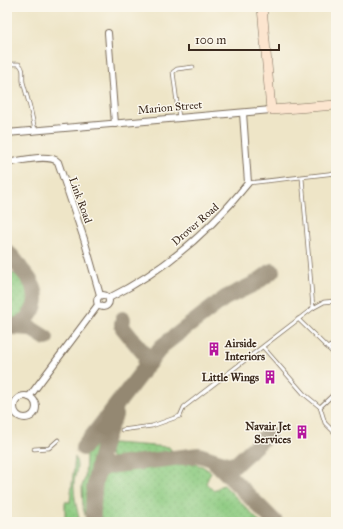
<svg xmlns="http://www.w3.org/2000/svg" width="343" height="529" viewBox="0 0 343 529" font-family="'IM FELL Great Primer',serif">
  <style>
    .grass { fill: url(#grass-dots); stroke: #647a50 }
    .lines { fill: none; stroke-linecap: round; stroke-linejoin: round }
    .taxiway { stroke: #948872; stroke-width: 16 }
    .service-casing { stroke: #7a6b59; stroke-width: 4.5 }
    .minor-casing { stroke: #7a6b59; stroke-width: 8 }
    .secondary-casing { stroke: #7a6b59; stroke-width: 10 }
    .service { stroke: #fff; stroke-width: 3 }
    .minor { stroke: #fff; stroke-width: 6 }
    .secondary { stroke: #fce5cf; stroke-width: 9 }
    .labels { text-anchor: middle; stroke-width: 3; stroke-linejoin: round; paint-order: stroke }
    .street-label { font-size: 11px; fill: #3b2a1e; stroke: #fbf7ec }
    .poi-label { font-size: 11px; font-weight: bold; fill: #3b2a1e; stroke: #fbf7ec; text-anchor: end }
  </style>
  <defs>
    <pattern id="grass-dots" width="8" height="8" patternUnits="userSpaceOnUse"><rect width="8" height="8" fill="#8dcb81"/><path d="M2 2h.1M6 6h.1" fill="none" stroke="#7bae6f" stroke-width="1.8" stroke-linecap="round"/></pattern>
  </defs>
  <rect width="100%" height="100%" fill="#fbf7ec"/>
  <filter id="ink" filterUnits="userSpaceOnUse"><feTurbulence type="fractalNoise" baseFrequency=".025" numOctaves="2"/><feDisplacementMap in="SourceGraphic" scale="8" xChannelSelector="R" yChannelSelector="G"/><feConvolveMatrix kernelMatrix="1 2 1 2 8 2 1 2 1" color-interpolation-filters="sRGB"/></filter>
  <filter id="wash" filterUnits="userSpaceOnUse"><feTurbulence type="fractalNoise" baseFrequency=".012" numOctaves="4" result="noise"/><feDisplacementMap in="SourceGraphic" scale="16" xChannelSelector="R" yChannelSelector="G"/><feGaussianBlur stdDeviation="0.9" result="paint"/><feColorMatrix in="noise" values="0 0 0 0 0 0 0 0 0 0 0 0 0 0 0 0 0 1.4 0 .05"/><feComposite in="paint" operator="in"/></filter>
  <g filter="url(#wash)">
    <rect width="100%" height="100%" fill="#eee5c7"/>
    <g class="grass">
      <path d="M7,272c34,7 35,45 0,51z"/>
      <path d="M95,442l2,6 -7,30 -3,44 -4,-14 -1,-22 3,-8 1,-24z"/>
      <path d="M113,443l56,4 3,4 -58,8c-6,-3 -7,-9 -5,-15z"/>
      <path d="M75,457c5,13 -1,16 -1,28 0,13 3,24 6,37h-15v-20h5z"/>
      <path d="M190,463l12,3 9,6 -5,11 8,8 6,-5 4,-1 36,37h-161l1,-37 4,-9 6,-3z"/>
    </g>
    <g class="lines">
      <g class="taxiway">
        <path d="M7,252c6,5 10,10 14,17 4,5 9,10 11,15 10,19 -1,36 -19,43"/>
        <path d="M123,319l-1,5 1,4 23,28 -1,12"/>
        <path d="M13,327l17,1 16,10"/>
        <path d="M83,448l79,-102 63,-48 31,-15 16,-12"/>
        <path d="M213,460l62,62"/>
        <path d="M96,478l4,-8 8,-4 91,-11 31,10 6,-1 32,-30"/>
        <path d="M93,522c-1,-37 6,-73 22,-107"/>
      </g>
    </g>
  </g>
  <g filter="url(#ink)">
    <g class="lines">
      <g class="service-casing">
        <g id="service">
          <path d="M7,64h12c6,5 3,11 4,18 5,16 9,32 12,48"/>
          <path d="M179,118l-6,-46 4,-3 16,-2"/>
          <path d="M302,178l11,130"/>
          <path d="M248,183l88,-10"/>
          <path d="M298,319l38,37"/>
          <path d="M263,347l41,47 16,13 16,-15"/>
          <path d="M327,348l9,-5"/>
          <path d="M320,407l5,16 11,11"/>
          <path d="M122,430l30,-4 28,-10 4,-9 129,-99 11,-6 12,-1"/>
          <path d="M34,449l15,-1 9,-8"/>
        </g>
      </g>
      <g class="minor-casing">
        <g id="minor">
          <path d="M108,33l7,91"/>
          <path d="M7,133l264,-23"/>
          <path d="M7,163c12,-2 42,-10 51,-1l26,77 16,56"/>
          <circle cx="103" cy="301" r="6"/>
          <path d="M109,298c54,-27 102,-68 139,-115l-5,-70"/>
          <circle cx="25" cy="407" r="11"/>
          <path d="M29,397l69,-92"/>
        </g>
      </g>
      <g class="secondary-casing">
        <path id="secondary" d="M262,7l9,103 65,-5"/>
      </g>
      <use href="#service" class="service"/>
      <use href="#minor" class="minor"/>
      <use href="#secondary" class="secondary"/>
    </g>
  </g>
  <defs>
    <g id="building-bare" transform="scale(1.08)"><path d="M-4-6H4V6H1V3H-1V6H-4ZM-2.5-4.3h1.7v1.8h-1.7ZM.8-4.3h1.7v1.8H.8ZM-2.5-1h1.7V.8h-1.7ZM.8-1h1.7V.8H.8Z" fill="#b5179e" stroke="#fbf7ec" stroke-width="2.5" paint-order="stroke"/></g>
  </defs>
  <g fill-rule="evenodd">
    <use href="#building-bare" x="214" y="349"/>
    <use href="#building-bare" x="270" y="377"/>
    <use href="#building-bare" x="302" y="432"/>
  </g>
  <g class="labels">
    <g class="street-label">
      <text transform="translate(170 107) rotate(-5)" y="4">Marion Street</text>
      <text transform="translate(81 200) rotate(70)" y="4">Link Road</text>
      <text transform="translate(195 224) rotate(-41)" y="4">Drover Road</text>
    </g>
    <g class="poi-label">
      <text x="225" y="347" text-anchor="start">Airside<tspan x="225" dy="13">Interiors</tspan></text>
      <text x="259" y="381">Little Wings</text>
      <text x="291" y="430">Navair Jet<tspan x="291" dy="13">Services</tspan></text>
    </g>
  </g>
  <rect width="343" height="529" fill="none" stroke="#fbf7ec" stroke-width="24"/>
  <path d="M189 44v6h90v-6" fill="none" stroke="#3b2a1e" stroke-width="2"/>
  <text x="195" y="44" font-size="12" fill="#3b2a1e" stroke="#fbf7ec" stroke-width="3" paint-order="stroke">100 m</text>
</svg>
